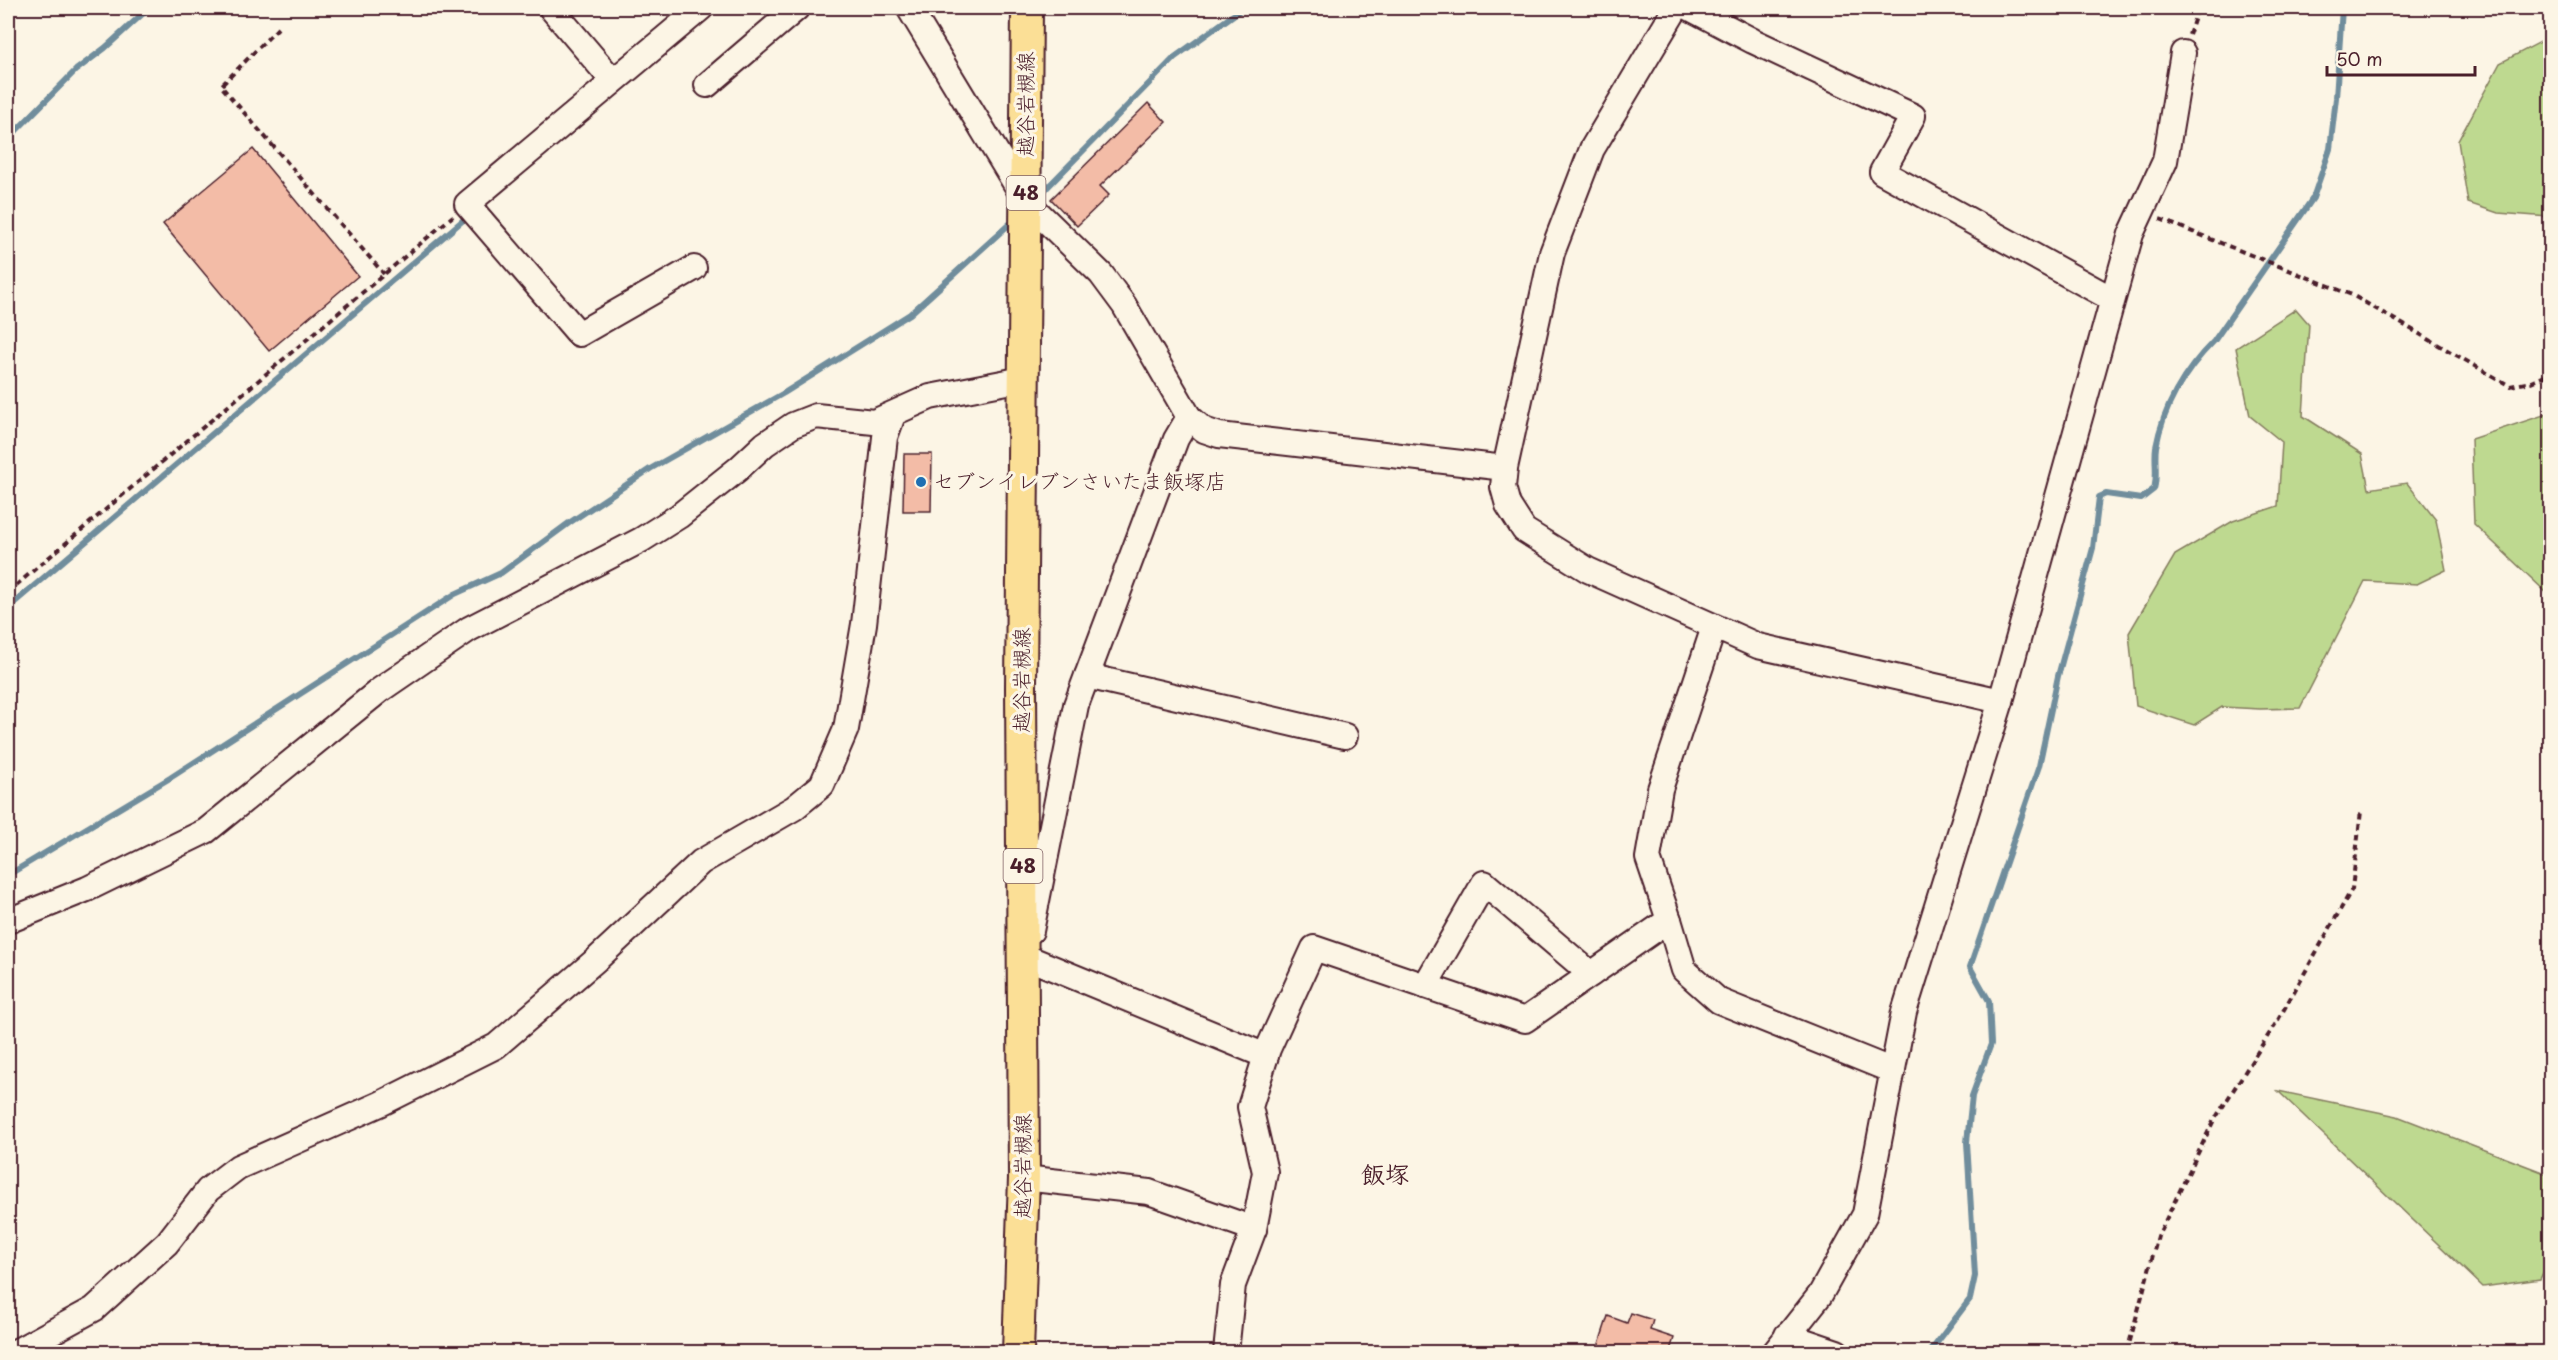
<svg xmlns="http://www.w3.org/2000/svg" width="2558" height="1360" viewBox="0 0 2558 1360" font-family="'Playpen Sans','Klee One',sans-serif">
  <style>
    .green { fill: #bed990; stroke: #847c5e; stroke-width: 1.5 }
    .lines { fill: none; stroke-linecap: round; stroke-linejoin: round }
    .stream { stroke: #708d9c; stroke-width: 6 }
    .building { fill: #f3bca7; stroke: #4a1f2b; stroke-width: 1.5 }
    .minor-casing { stroke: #4a1f2b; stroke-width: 28 }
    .major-casing { stroke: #4a1f2b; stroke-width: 34 }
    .path { stroke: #4a1f2b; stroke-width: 4; stroke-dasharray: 6 4.5; stroke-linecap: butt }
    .minor { stroke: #fcf5e5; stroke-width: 24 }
    .major { stroke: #fbdf96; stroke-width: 30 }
    .poi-dot { fill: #1f6fb2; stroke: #fcf5e5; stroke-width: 2 }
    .labels { text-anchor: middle; stroke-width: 6; stroke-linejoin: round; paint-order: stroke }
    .shield { fill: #fcf5e5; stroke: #7f5f63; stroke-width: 1.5 }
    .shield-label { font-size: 20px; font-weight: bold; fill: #4a1f2b }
    .street-label { font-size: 21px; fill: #4a1f2b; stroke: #fcf5e5 }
    .poi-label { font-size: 21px; fill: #4a1f2b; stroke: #fcf5e5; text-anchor: start }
    .quarter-label { font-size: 24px; font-weight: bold; fill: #4a1f2b; stroke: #fcf5e5 }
  </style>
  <rect width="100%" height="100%" fill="#fcf5e5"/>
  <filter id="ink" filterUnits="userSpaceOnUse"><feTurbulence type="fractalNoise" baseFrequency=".0167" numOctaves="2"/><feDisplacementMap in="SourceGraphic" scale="12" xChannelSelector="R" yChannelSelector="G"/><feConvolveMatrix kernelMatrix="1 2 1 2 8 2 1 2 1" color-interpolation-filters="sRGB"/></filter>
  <g filter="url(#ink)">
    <g class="green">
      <path d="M2550,37v180l-52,-4 -30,-10 -10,-62 42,-78z"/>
      <path d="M2296,309l13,15 -6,92 59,38 7,35 38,-6 29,37 10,50 -29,14 -52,-3 -65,127 -40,1 -38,-2 -28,18 -58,-19 -7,-73 46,-78 58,-34 45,-15 4,-64 -32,-26 -14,-68z"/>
      <path d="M2550,413v183l-76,-72 -3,-85z"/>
      <path d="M2278,1091l119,25 153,59v83l-10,21 -57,8z"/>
    </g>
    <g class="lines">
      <g class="stream">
        <path d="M8,139l68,-69 29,-22 44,-40"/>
        <path d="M1035,200l140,-143 68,-49"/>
        <path d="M8,608l460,-392"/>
        <path d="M8,875l162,-97 285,-184 46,-21 68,-50 81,-54 134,-76 126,-79 105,-95"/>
        <path d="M1930,1352l40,-53 5,-23 -8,-134 5,-46 19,-52 -2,-43 -19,-34 69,-201 19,-90 35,-128 6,-51 7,-3 35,5 13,-10c4,-14 0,-28 2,-42 8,-42 28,-76 58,-106l99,-143 17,-49 6,-51 6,-90"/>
      </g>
    </g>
    <g class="building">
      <path d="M1148,103l18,19 -66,64 9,9 -32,31 -26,-27z"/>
      <path d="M253,149l105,127 -89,75 -106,-127z"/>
      <path d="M904,454h28l-1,57h-28z"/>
      <path d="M1631,1313l22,7 -3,10 24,8 -5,15h-73l12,-37 19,7z"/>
    </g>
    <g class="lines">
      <g class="minor-casing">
        <g id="minor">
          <path d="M551,8l62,73"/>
          <path d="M909,8l117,193 75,73 23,31 65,112 15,13 15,5 286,33"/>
          <path d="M1676,8l-84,141 -40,104 -47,215 -2,19 5,18 16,25 64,40 170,76 243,55"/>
          <path d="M1690,8l63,33 160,75 -31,56 230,127"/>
          <path d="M707,85l90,-77"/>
          <path d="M694,268l-115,66 -112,-130 234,-196"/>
          <path d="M1087,676l258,60"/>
          <path d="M1669,920l15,50 35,31 174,70"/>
          <path d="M8,921l79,-32 119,-58 174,-141 89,-61 172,-89 38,-24 59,-47 27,-25 28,-19 23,-9 58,6 56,-25 93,-18"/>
          <path d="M1031,931l45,-226 100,-266 13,-22"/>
          <path d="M1026,957l240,99"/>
          <path d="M1425,986l59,-103 107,91"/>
          <path d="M1024,1178l125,14 105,37"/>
          <path d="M1787,1335l50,17"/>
          <path d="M15,1352l79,-43 73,-66 41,-53 30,-23 142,-63 116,-58 101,-87 104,-97 93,-54 28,-23 24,-56 18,-105 21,-187 8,-22"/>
          <path d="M1226,1352l7,-67 21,-56 11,-57 -15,-65 18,-58 46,-101 211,72 144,-100 -21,-62 12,-69 54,-162"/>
          <path d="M1775,1352l45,-57 45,-81 39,-202 97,-311 130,-467 34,-73 18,-108"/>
        </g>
      </g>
      <g class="major-casing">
        <path id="major" d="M1018,1352l6,-174 -3,-491 6,-679"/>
      </g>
      <g class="path">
        <path d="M278,28l-57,58 163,188"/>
        <path d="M2189,35l9,-27"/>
        <path d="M2160,219l192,76 158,91 21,-4 19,-8"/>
        <path d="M8,592l445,-376"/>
        <path d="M2127,1352l31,-116 55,-114 65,-102 74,-131 9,-78"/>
      </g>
      <use href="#minor" class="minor"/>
      <use href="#major" class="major"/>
    </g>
  </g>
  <circle class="poi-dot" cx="921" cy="482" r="6"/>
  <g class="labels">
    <g class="shield">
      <rect x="1006.5" y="176" width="39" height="34" rx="4.5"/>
      <rect x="1003.5" y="849" width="39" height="34" rx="4.5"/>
    </g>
    <g class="shield-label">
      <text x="1026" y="200">48</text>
      <text x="1023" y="873">48</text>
    </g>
    <g class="street-label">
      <text transform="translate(1026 104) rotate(-90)" y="7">越谷岩槻線</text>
      <text transform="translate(1022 680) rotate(-90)" y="7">越谷岩槻線</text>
      <text transform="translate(1023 1166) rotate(-90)" y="7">越谷岩槻線</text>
    </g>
    <g class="poi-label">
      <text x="933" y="489">セブンイレブンさいたま飯塚店</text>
    </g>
    <g class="quarter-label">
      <text x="1385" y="1183">飯塚</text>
    </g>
  </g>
  <rect width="2558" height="1360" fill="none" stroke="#fcf5e5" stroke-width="30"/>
  <rect x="15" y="15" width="2528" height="1330" fill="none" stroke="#4a1f2b" stroke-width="2" filter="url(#ink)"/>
  <path d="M2327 66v9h148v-9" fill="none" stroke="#4a1f2b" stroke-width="3"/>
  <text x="2336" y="66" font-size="18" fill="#4a1f2b" stroke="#fcf5e5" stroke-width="4.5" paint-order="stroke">50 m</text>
</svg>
